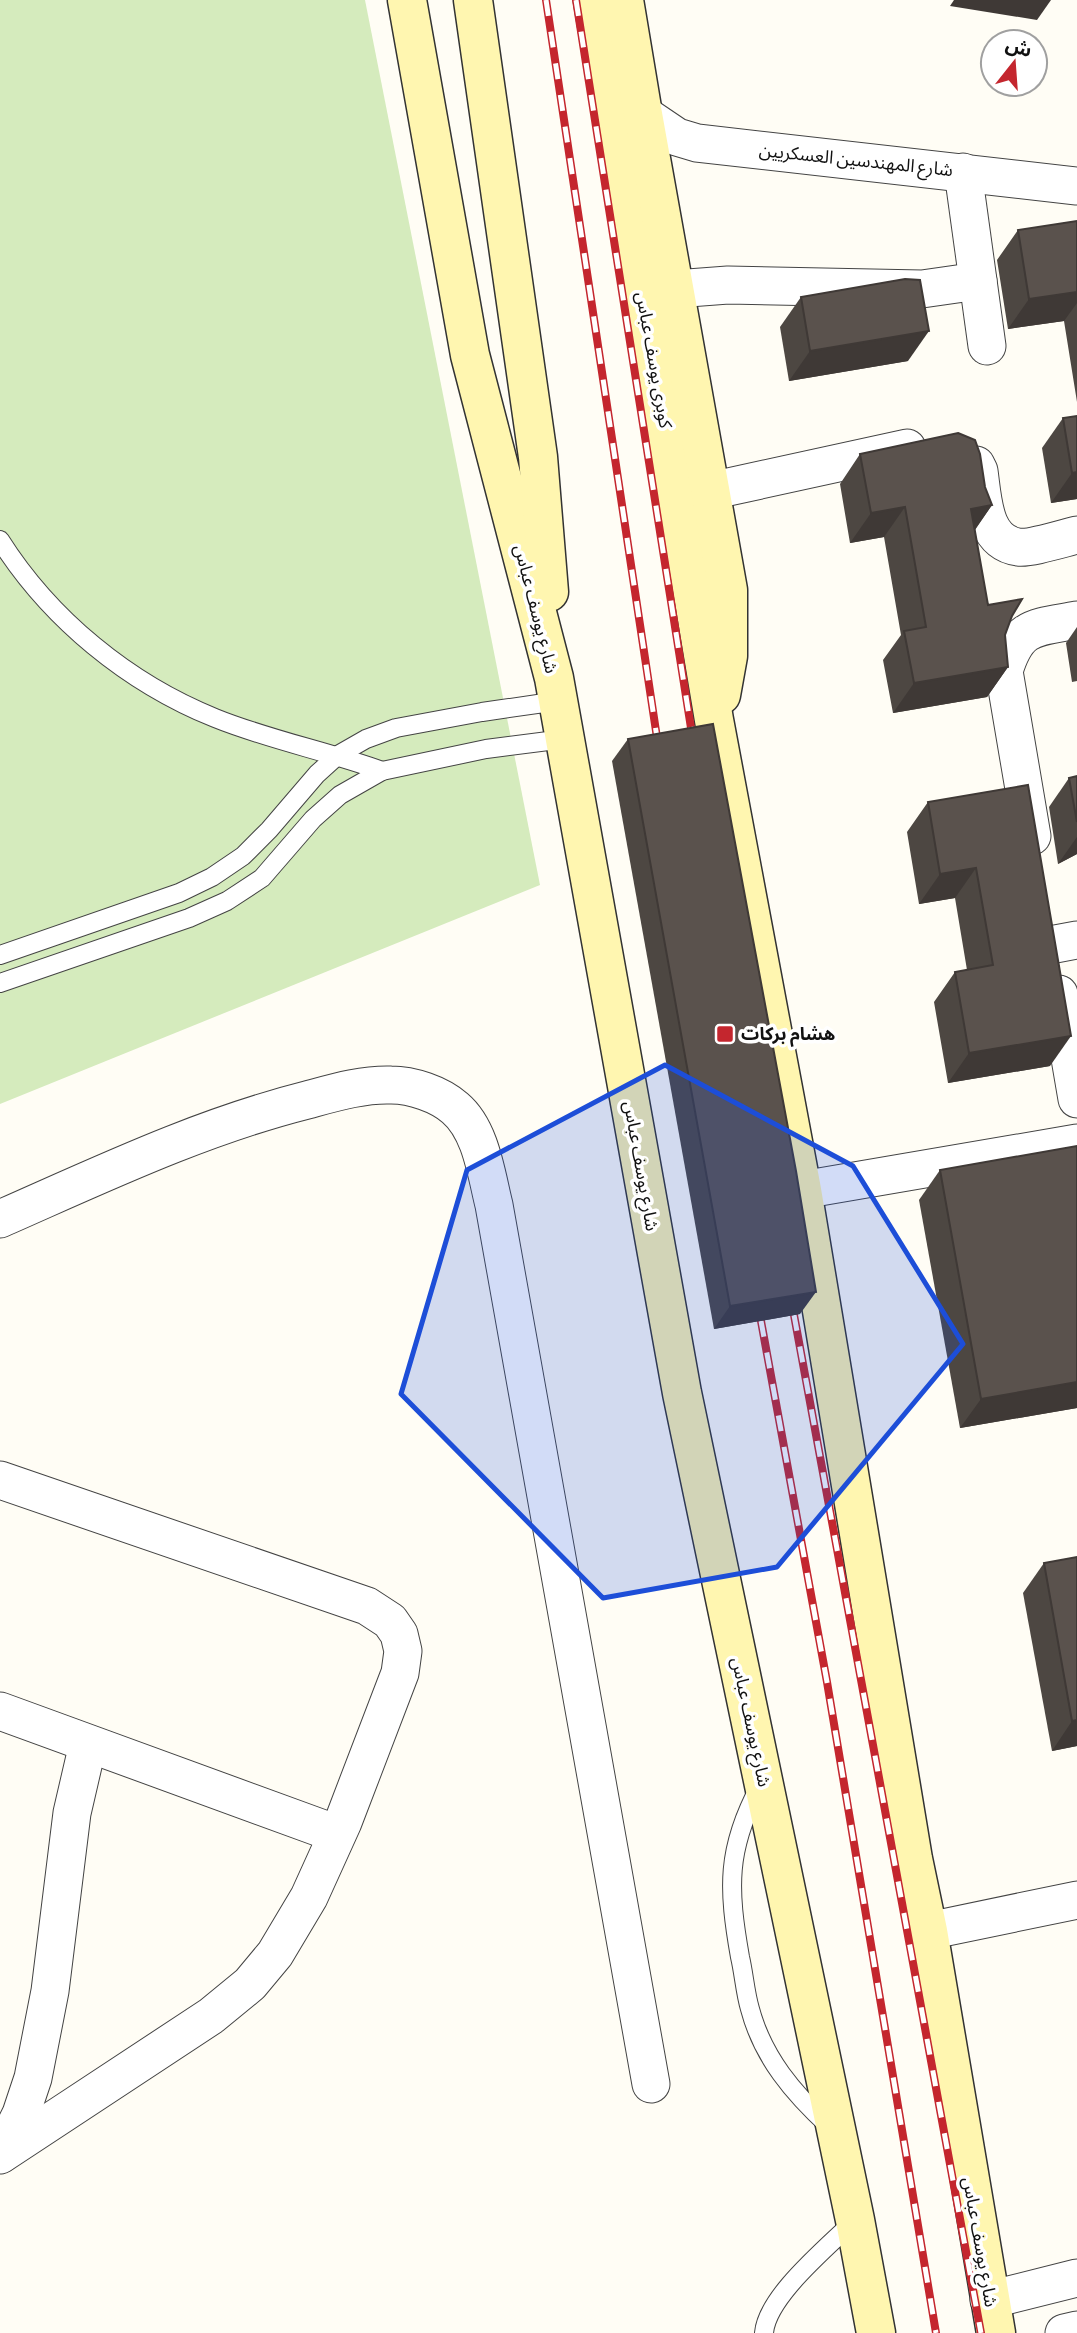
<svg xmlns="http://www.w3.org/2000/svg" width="1077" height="2333" viewBox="0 0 1077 2333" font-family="'Crimson Pro','Noto Sans Arabic',serif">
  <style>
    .green { fill: #d5ebbd }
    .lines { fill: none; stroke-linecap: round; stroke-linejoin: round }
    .lane-casing { stroke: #444; stroke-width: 20 }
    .street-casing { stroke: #444; stroke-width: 39 }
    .secondary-casing { stroke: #333; stroke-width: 41 }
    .lane { stroke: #fff; stroke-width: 18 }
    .street { stroke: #fff; stroke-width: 37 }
    .secondary { stroke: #fff6b0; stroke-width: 38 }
    .rail-casing { stroke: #c4262e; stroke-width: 8 }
    .rail { stroke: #fff; stroke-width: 5; stroke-dasharray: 16; stroke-linecap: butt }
    .wall { fill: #4d4742 }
    .shaded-wall { fill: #3f3936 }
    .building { fill: #5a524d; stroke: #3f3936; stroke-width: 2 }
    .marked { fill: #1d4ed8; fill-opacity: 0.2; stroke: #1d4ed8; stroke-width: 5; stroke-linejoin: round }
    .poi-dot { fill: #c4262e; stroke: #fff; stroke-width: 2.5 }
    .labels { text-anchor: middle; stroke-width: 7; stroke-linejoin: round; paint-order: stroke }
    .street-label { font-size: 18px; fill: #111; stroke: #fff }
    .poi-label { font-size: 18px; font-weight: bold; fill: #111; stroke: #fff; text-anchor: start }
  </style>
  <rect width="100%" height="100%" fill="#fffdf5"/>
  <path class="green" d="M0,0h365l175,885 -540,219z"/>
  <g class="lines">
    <g class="lane-casing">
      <g id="lane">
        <path d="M0,540c50,79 128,143 215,178 54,22 112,33 167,53"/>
        <path d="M0,955l179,-62 33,-16 31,-21 26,-26 48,-56 21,-19 28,-16 30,-11 86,-16 76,-11"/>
        <path d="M0,983l189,-65 38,-17 35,-23 51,-59 27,-24 42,-24 104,-22 78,-10"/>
        <path d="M760,1786c-34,63 -32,103 -20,171 4,17 5,35 10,52 13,49 44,85 80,118"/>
        <path d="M764,2333c3,-37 64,-86 91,-113"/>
      </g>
    </g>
    <g class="street-casing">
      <g id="street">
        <path d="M643,114l34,23 20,6 380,43"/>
        <path d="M963,172l24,174"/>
        <path d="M675,289l53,-4 194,4 56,-8"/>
        <path d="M976,465l3,6c4,27 4,71 39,76 11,2 46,-9 59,-12"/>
        <path d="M710,491l197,-43"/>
        <path d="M1032,836l-28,-165c14,-46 30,-43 73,-51"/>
        <path d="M1050,945l27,-5"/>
        <path d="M1059,994l18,105"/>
        <path d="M802,1190l275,-47"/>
        <path d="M0,1219c100,-44 200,-92 307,-119 26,-7 56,-16 84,-15 21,0 48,9 64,23 26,22 31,65 39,97l157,879"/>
        <path d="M0,1480l367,126 23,15 9,13 4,17 -3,22 -57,149 -34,75 -34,57 -25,30 -39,32 -211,139"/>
        <path d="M0,1711l337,123"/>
        <path d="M928,1931l149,-31"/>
        <path d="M1,2154l20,-40 12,-36 17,-87 22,-178 16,-69"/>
        <path d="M989,2300l88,-22"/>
        <path d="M1064,2333l13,-3"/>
      </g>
    </g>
    <g class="secondary-casing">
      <g id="secondary">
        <path d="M407,0l63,355 84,323 128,715 173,827 21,113"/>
        <path d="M473,0l65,457 11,135"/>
        <path d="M593,0l121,720 88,470 111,669 15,72 68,402"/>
        <path d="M624,0l19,114 85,476v66l-7,39"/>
      </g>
    </g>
    <use href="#lane" class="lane"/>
    <use href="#street" class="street"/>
    <use href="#secondary" class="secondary"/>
    <g class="rail-casing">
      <g id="rail">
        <path d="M546,0l113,751"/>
        <path d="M576,0l118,747"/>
        <path d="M794,1315l187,1018"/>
        <path d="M761,1321l66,361 109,651"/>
      </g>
    </g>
    <use href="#rail" class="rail"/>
  </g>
  <g class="wall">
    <path d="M1077,221v181l-13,-81 -56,8 -11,-69 21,-30z"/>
    <path d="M801,297l107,64 -119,20 -9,-54z"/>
    <path d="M1063,418l14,81 -26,4 -9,-55z"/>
    <path d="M860,454l125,33 7,18 -17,25 13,75 24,11 -7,19 3,32 -21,30 -94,16 -10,-53 18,-25 -17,-98 -34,6 -10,-59z"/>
    <path d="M1077,627v54l-5,1 -6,-39z"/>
    <path d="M628,739l172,575 -86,15 -102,-568z"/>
    <path d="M1077,776v78l-19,10 -9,-57 20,-29z"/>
    <path d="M1028,785l22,281 -102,17 -14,-81 21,-30 12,-2 -12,-72 -36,6 -12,-72 21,-30z"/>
    <path d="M1077,1146v262l-117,20 -41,-228 21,-30z"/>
    <path d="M1044,1563l33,183 -25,5 -29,-158z"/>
  </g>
  <g class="shaded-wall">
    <path d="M954,0h97l-14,20 -87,-14z"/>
    <path d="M1077,292v11l-13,18 -56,8 21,-30z"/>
    <path d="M929,331l-21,30 -119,20 21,-30z"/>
    <path d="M1077,472v27l-26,4 21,-30z"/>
    <path d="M992,505l-21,30v-26z"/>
    <path d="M905,507l-21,30 -34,6 21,-30z"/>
    <path d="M1008,667l-21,30 -94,16 21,-30z"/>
    <path d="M1077,837v17l-19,10z"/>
    <path d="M976,868l-21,30 -36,6 21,-30z"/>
    <path d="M1071,1036l-21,30 -102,17 21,-30z"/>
    <path d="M816,1292l-16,22 -86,15 16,-23z"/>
    <path d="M1077,1382v26l-117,20 21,-29z"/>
    <path d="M1077,1720v26l-25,5 20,-30z"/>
  </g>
  <g class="building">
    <path d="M1077,221v71l-48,7 -11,-69z"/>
    <path d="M905,279l15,1 9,51 -119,20 -9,-54z"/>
    <path d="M1077,416v56l-5,1 -9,-55z"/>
    <path d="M958,433l17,7 5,14 5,33 7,18 -21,4 17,96 34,-6 -10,17 -7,19 3,32 -94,16 -10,-52 22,-4 -21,-120 -34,6 -11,-59z"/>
    <path d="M713,724l83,447 20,121 -86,14 -102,-567z"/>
    <path d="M1077,776v46l-8,-44z"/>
    <path d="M1028,785l43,251 -102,17 -14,-81 38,-7 -17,-97 -36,6 -12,-72z"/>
    <path d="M1077,1146v236l-96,17 -41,-229z"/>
    <path d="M1077,1557v163l-5,1 -28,-158z"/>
  </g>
  <path class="marked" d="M665,1065l188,101 110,178 -186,223 -174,31 -202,-204 66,-224z"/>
  <rect class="poi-dot" x="716" y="1025" width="18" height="18" rx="3.5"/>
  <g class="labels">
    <g class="street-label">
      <text transform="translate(856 160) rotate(6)" y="6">شارع المهندسين العسكريين</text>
      <text transform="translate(654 360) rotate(80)" y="6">كوبرى يوسف عباس</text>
      <text transform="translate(536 609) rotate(76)" y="6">شارع يوسف عباس</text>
      <text transform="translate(641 1166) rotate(80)" y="6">شارع يوسف عباس</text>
      <text transform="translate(751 1722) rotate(78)" y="6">شارع يوسف عباس</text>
      <text transform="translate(980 2242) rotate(80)" y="6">شارع يوسف عباس</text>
    </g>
    <g class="poi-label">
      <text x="741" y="1040">هشام بركات</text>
    </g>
  </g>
  <g transform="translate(1014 63) rotate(17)"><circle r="33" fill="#ffffff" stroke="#a0a0a0" stroke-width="2"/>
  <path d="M0-5L12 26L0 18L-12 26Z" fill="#c4262e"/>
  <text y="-10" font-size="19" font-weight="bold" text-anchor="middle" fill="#111111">ش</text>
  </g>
</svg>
